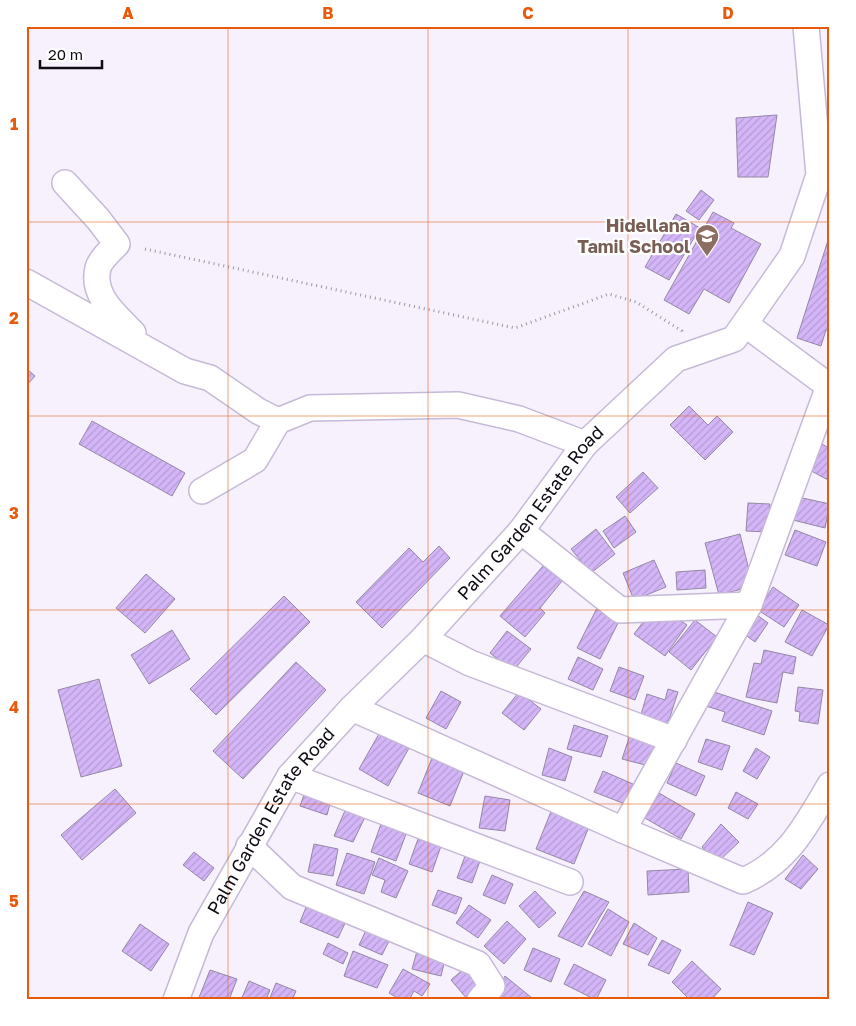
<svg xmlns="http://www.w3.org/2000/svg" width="856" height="1026" viewBox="0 0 856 1026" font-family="'Golos Text',sans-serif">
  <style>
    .building { fill: url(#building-hatch); stroke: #9487a4 }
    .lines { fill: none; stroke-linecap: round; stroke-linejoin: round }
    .minor-casing { stroke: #c6b9d7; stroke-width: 28 }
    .path { stroke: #9b96a2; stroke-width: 3; stroke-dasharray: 1 4; stroke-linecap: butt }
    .minor { stroke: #fff; stroke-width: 25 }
    .grid { fill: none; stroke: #e8590c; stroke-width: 1; stroke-opacity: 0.55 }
    .labels { text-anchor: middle; stroke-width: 4.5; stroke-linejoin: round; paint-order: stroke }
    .education-label { font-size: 18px; font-weight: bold; fill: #785e54; stroke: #fff; text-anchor: end }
    .street-label { font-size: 18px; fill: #0f0a14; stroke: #fff }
    .neatline { fill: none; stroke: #e8590c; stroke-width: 2 }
    .grid-label { font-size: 16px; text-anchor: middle; font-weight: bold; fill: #e8590c }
  </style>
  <defs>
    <pattern id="building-hatch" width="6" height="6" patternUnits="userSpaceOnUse" patternTransform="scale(1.25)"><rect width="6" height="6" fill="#d4b6f8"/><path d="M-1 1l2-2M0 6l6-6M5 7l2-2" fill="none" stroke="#b59bd4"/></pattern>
  </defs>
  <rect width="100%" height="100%" fill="#f7f1fe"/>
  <g class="building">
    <path d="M777,115l-9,62h-30l-2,-59z"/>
    <path d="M701,190l13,10 -15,20 -13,-9z"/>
    <path d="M713,212l21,11 -3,5 30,16 -32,59 -25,-14 -15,25 -25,-14z"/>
    <path d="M676,214l24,14 -31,52 -24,-13z"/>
    <path d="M830,234v97l-4,-1 -5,16 -24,-8z"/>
    <path d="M26,368l9,8 -9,10z"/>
    <path d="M689,406l19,19 9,-9 16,16 -28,28 -35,-35z"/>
    <path d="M92,421l93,52 -13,23 -93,-52z"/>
    <path d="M819,442l11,7v32l-26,-14z"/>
    <path d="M643,472l15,16 -28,25 -14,-16z"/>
    <path d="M798,497l32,7 -5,24 -32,-8z"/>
    <path d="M748,503l22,1 -2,28 -22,-1z"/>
    <path d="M625,516l11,16 -22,16 -11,-17z"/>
    <path d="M596,529l19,25 -24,19 -20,-24z"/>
    <path d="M795,530l31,12 -9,24 -32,-11z"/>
    <path d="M740,534l13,52 -34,9 -14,-52z"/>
    <path d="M439,546l11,12 -68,70 -26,-26 53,-54 14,14z"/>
    <path d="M654,560l12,27 -32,13 -11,-27z"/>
    <path d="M543,566l19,15 -22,27 5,5 -20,24 -25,-21z"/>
    <path d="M705,570l1,18 -29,2 -1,-18z"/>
    <path d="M146,574l29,25 -30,34 -29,-25z"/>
    <path d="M773,587l26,18 -15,22 -26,-17z"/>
    <path d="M284,596l26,26 -94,93 -26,-26z"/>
    <path d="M597,608l23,11 -20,40 -23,-11z"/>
    <path d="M802,610l27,15 -17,31 -27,-14z"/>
    <path d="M667,611l20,14 -22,31 -31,-22 16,-21z"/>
    <path d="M753,612l15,11 -13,19 -15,-11z"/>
    <path d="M695,620l22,17 -26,33 -22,-18z"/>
    <path d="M172,630l18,29 -41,25 -18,-29z"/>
    <path d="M507,631l24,18 -18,22 -23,-18z"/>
    <path d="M764,650l32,7 -3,17 -10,-2 -6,31 -31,-6 8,-34 7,1z"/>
    <path d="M578,657l25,12 -10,21 -25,-11z"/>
    <path d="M296,662l30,28 -83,89 -30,-28z"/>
    <path d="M619,667l25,9 -9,24 -25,-9z"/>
    <path d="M99,679l23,87 -41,11 -23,-87z"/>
    <path d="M798,687l25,3 -5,34 -19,-3 1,-9 -5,-1z"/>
    <path d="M668,689l10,3 -11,34 -27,-8 7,-24 18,6z"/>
    <path d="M441,691l20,11 -15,27 -20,-11z"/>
    <path d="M711,691l61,20 -8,24 -42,-14 3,-9 -19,-6z"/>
    <path d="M519,692l22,17 -17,21 -22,-17z"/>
    <path d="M574,725l34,11 -7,21 -34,-8z"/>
    <path d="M380,732l29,16 -21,38 -29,-17z"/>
    <path d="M630,735l26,7 -7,24 -27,-7z"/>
    <path d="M706,739l24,7 -8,24 -24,-8z"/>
    <path d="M549,748l23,9 -7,24 -23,-6z"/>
    <path d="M756,748l14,9 -13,22 -14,-8z"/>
    <path d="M432,758l32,13 -14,35 -32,-13z"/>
    <path d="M676,763l29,13 -9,20 -29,-13z"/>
    <path d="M603,771l30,13 -8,20 -31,-12z"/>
    <path d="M115,789l21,24 -54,47 -21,-25z"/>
    <path d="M305,792l26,8 -4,15 -27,-9z"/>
    <path d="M736,792l22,12 -10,15 -20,-11z"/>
    <path d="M659,793l36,21 -14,25 -36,-21z"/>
    <path d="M485,796l25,4 -5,31 -26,-3z"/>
    <path d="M347,806l19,9 -13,27 -19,-6z"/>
    <path d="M552,809l38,15 -16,40 -38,-15z"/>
    <path d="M381,824l25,10 -10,27 -25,-9z"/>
    <path d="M721,824l18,18 -21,20 -16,-15z"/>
    <path d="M418,839l23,7 -9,26 -23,-8z"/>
    <path d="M314,844l24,5 -5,27 -25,-4z"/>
    <path d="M194,852l20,16 -10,13 -21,-16z"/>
    <path d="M347,853l28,9 -11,32 -28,-9z"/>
    <path d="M803,855l15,14 -17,20 -16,-10z"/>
    <path d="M465,856l15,5 -8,22 -15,-5z"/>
    <path d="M379,858l29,13 -12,27 -15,-6 4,-12 -13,-5z"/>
    <path d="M688,869l1,23 -41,3 -1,-24z"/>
    <path d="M492,875l21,9 -8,20 -22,-9z"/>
    <path d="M438,890l24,8 -6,16 -24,-9z"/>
    <path d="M535,891l21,22 -17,15 -20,-22z"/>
    <path d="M584,891l25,11 -27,45 -24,-11z"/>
    <path d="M309,900l39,17 -10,21 -38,-16z"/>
    <path d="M748,902l25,11 -19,42 -24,-10z"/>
    <path d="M469,905l22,15 -13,18 -22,-15z"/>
    <path d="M608,909l21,13 -18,34 -23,-12z"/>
    <path d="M507,921l19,18 -22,25 -20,-18z"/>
    <path d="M634,923l23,15 -9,17 -25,-11z"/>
    <path d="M140,924l29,20 -18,27 -29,-20z"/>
    <path d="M369,924l23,11 -10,20 -23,-10z"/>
    <path d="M662,940l19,10 -12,24 -21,-9z"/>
    <path d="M328,943l20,10 -5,11 -20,-10z"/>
    <path d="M533,948l27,11 -9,23 -27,-12z"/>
    <path d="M353,951l35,14 -11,23 -33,-12z"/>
    <path d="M417,951l28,8 -4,17 -29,-7z"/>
    <path d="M692,961l29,28 -10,11h-21l-18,-18z"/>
    <path d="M574,964l32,16 -10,20 -32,-16z"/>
    <path d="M467,966l21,24 -11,10h-9l-17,-20z"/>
    <path d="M403,969l27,15 -8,12 -8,-5 -5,9h-8l-12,-7z"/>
    <path d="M210,970l27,9 -8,21h-31z"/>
    <path d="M505,976l27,22 -1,2h-31l-6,-4z"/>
    <path d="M249,981l21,9 -4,10h-25z"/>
    <path d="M276,983l20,8 -4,9h-23z"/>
  </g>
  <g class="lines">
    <g class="minor-casing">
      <g id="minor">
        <path d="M65,183l33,36 19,25c-6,6 -17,16 -19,24 -7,28 18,47 35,65"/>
        <path d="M26,282l159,89 25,7 48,33 20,10"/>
        <path d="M745,324l85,63"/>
        <path d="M202,491l53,-31 23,-39 32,-13 148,-3 61,14 66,25"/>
        <path d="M521,531l99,79 129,-5"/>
        <path d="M423,639l47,24 204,77"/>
        <path d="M352,708l271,122 120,51c45,-19 63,-56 87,-96"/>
        <path d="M290,776l280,106"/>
        <path d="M623,830l126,-225 80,-219"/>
        <path d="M249,846l43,41 186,77 14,22 -12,14"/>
        <path id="s1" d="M176,1000l25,-67 89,-157 62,-68 71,-69 98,-108 64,-87 91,-85 58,-20 58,-83 27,-81 -13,-149"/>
      </g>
    </g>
    <path class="path" d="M145,249l370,79 94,-34 27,8 46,29v3"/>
    <use href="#minor" class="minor"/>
  </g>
  <path class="grid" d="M228,26v974M428,26v974M628,26v974M26,222h804M26,416h804M26,610h804M26,804h804"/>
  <defs>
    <g id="school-pin" transform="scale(1.25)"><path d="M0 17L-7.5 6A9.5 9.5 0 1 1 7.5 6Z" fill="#8d6e63" stroke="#fff"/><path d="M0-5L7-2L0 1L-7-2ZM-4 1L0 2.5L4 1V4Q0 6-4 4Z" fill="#fff"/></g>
  </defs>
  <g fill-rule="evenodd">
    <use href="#school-pin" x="707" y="236"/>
  </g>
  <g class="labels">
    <g class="education-label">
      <text x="690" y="232">Hidellana<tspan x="690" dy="21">Tamil School</tspan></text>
    </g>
    <g class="street-label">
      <text dy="6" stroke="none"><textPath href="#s1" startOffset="609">Palm Garden Estate Road</textPath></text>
      <text dy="6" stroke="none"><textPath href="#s1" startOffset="204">Palm Garden Estate Road</textPath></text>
    </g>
  </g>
  <rect width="856" height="1026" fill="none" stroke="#ffffff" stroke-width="55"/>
  <path d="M40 60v8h62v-8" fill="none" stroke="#0f0a14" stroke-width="2.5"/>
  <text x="48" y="60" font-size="15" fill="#0f0a14" stroke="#ffffff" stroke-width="4" paint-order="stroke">20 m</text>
  <rect x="28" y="28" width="800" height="970" class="neatline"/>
  <g class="grid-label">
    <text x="128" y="19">A</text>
    <text x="328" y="19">B</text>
    <text x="528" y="19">C</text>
    <text x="728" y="19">D</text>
    <text x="14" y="130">1</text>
    <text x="14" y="324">2</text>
    <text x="14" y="519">3</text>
    <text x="14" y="713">4</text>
    <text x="14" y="907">5</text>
  </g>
</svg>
